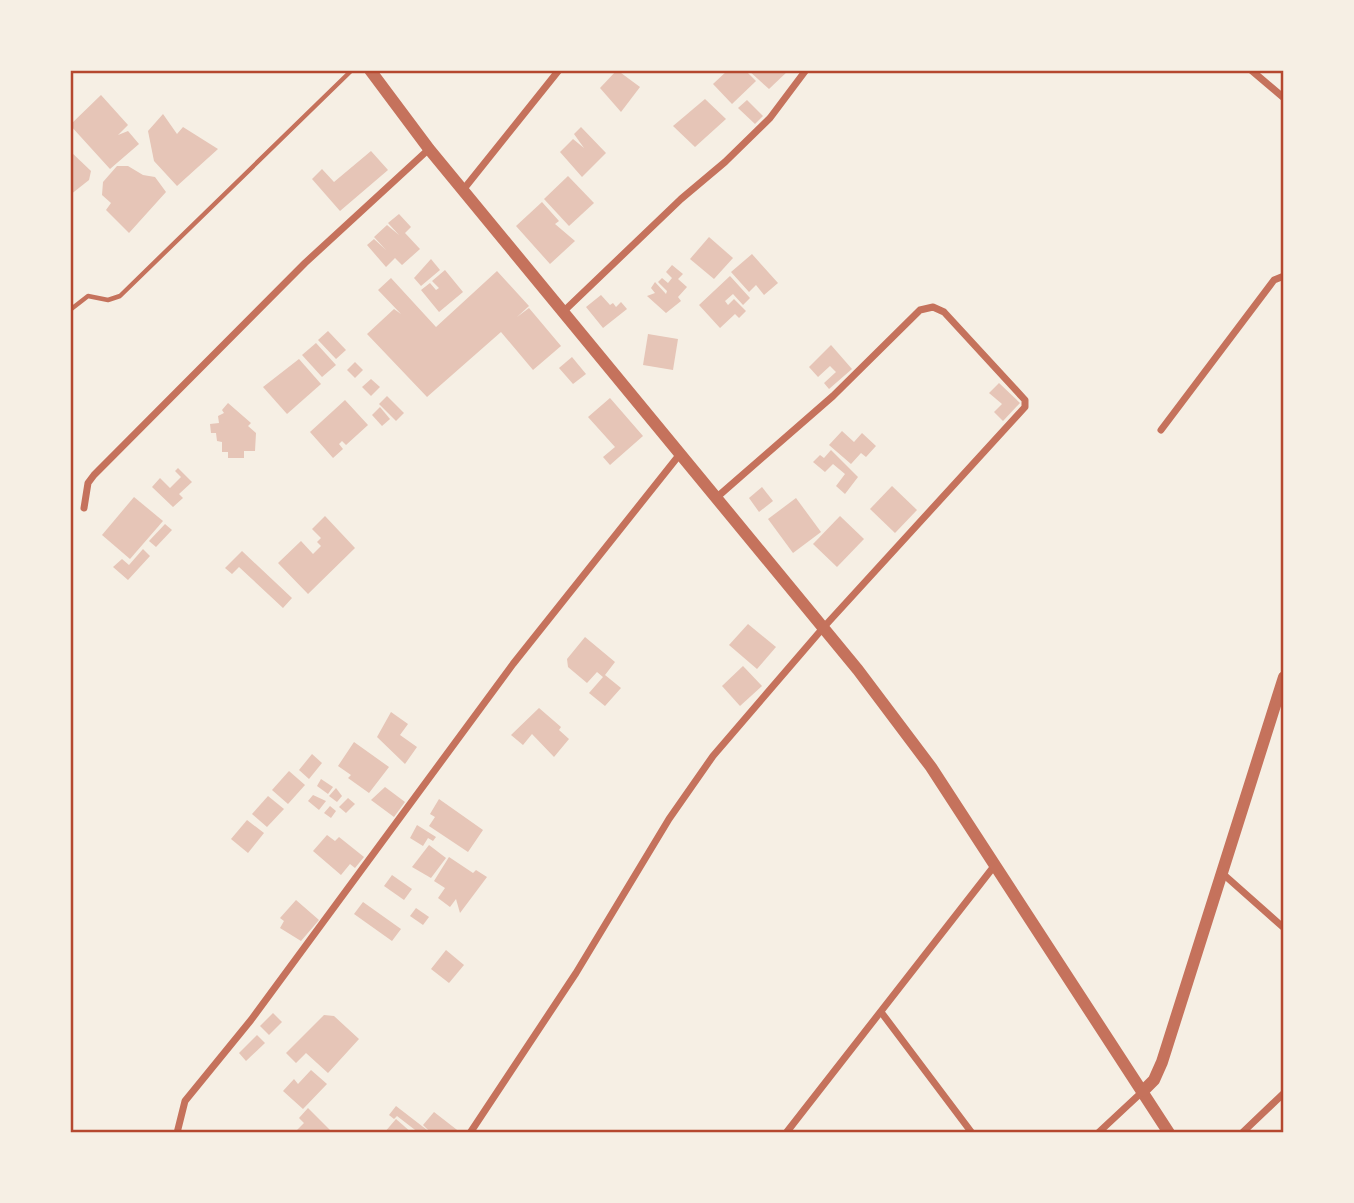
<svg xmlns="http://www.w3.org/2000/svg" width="1354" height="1203" viewBox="0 0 1354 1203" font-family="'IBM Plex Serif',serif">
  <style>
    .building { fill: #e6c5b7 }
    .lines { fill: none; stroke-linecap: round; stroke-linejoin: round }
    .service { stroke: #c5725c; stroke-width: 4.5 }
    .minor { stroke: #c5725c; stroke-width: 7 }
    .tertiary { stroke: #c5725c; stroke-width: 12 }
    .neatline { fill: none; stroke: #b5482f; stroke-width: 2.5 }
  </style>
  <rect width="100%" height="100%" fill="#f6efe4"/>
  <g class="building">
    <path d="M617,70l23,17 -19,25 -21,-24z"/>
    <path d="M728,70h17l11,11 -24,23 -19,-20z"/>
    <path d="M748,70h41l-20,19z"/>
    <path d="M101,95l27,30 -10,10 10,-4 11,13 -29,25 -40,-44z"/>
    <path d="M705,99l21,20 -31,28 -22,-21z"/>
    <path d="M747,100l16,16 -8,8 -17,-16z"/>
    <path d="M163,114l14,20 6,-7 35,22 -41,37 -23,-25 -6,-30z"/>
    <path d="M581,127l25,26 -24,24 -22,-25 13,-13 11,9 -10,-14z"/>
    <path d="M70,151l21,20 -2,9 -19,15z"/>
    <path d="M371,151l17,19 -48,41 -28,-32 10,-10 12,13z"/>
    <path d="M117,166h11l15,9 12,2 11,15 -37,41 -23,-23 5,-7 -9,-8 1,-13z"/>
    <path d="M568,176l26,27 -25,23 -25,-27z"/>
    <path d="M542,202l17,19 -4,3 20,17 -25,23 -34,-38z"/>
    <path d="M399,214l12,13 -6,6 15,16 -18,16 -7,-7 -9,9 -19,-22 7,-6 12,11 -12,-13 13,-12 12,10 -11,-12z"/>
    <path d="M709,237l24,21 -19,21 -24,-20z"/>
    <path d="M752,254l26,29 -14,12 -8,-10 -7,7 -18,-20z"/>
    <path d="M431,259l9,11 -19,16 -7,-8z"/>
    <path d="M672,265l11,9 -5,5 9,8 -9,10 3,4 -15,12 -19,-17 8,-3 -4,-5 4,-6 11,12 1,-3 -9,-9 4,-4 6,5 4,-5 -6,-6z"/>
    <path d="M445,270l18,22 -24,20 -18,-22 9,-7 6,7 3,-2 -7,-7z"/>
    <path d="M497,271l32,35 -12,11 12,-9 32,38 -28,24 -32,-38 -74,65 -60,-63 27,-25 7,5 -23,-24 13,-12 45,49z"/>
    <path d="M730,276l20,22 -7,7 -10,-11 -8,7 3,4 6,-6 12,12 -7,7 -4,-4 -15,14 -21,-23z"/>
    <path d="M601,295l9,10 3,-2 3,4 5,-5 6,7 -24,19 -17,-21z"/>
    <path d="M328,331l18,19 -10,9 -18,-19z"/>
    <path d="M648,334l30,5 -5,31 -30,-5z"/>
    <path d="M316,343l20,22 -14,12 -20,-22z"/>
    <path d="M831,345l21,24 -23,20 -5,-6 12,-11 -6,-6 -12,11 -9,-10z"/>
    <path d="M572,357l14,17 -13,10 -14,-16z"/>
    <path d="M299,359l22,25 -34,30 -24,-27z"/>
    <path d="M355,362l8,8 -8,8 -8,-8z"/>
    <path d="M371,379l9,8 -9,9 -9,-9z"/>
    <path d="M999,383l21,20 -17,18 -9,-9 8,-8 -13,-11z"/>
    <path d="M387,396l17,17 -8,8 -17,-17z"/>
    <path d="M610,398l33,38 -33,29 -7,-8 12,-10 -27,-30z"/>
    <path d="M345,400l23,25 -22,20 -4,-4 -3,3 4,5 -10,9 -23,-26z"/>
    <path d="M228,403l23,20 -3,3 8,7 -1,18h-11v7h-16v-6h-6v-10l-5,-1 -1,-8h-5l-1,-9 9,-1 -1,-7 6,-3 -2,-3z"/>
    <path d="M380,407l10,12 -8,7 -10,-11z"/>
    <path d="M842,431l12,11 8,-9 14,13 -10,11 -5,-4 -10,11 -22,-19z"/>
    <path d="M831,450l27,27 -13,17 -9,-8 9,-12 -12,-10 -8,8 -12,-10 7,-7 4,3z"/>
    <path d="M178,468l14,14 -13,12 4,4 -10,9 -21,-20 8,-9 10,10 11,-11 -6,-6z"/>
    <path d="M892,486l25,24 -22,23 -25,-24z"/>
    <path d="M762,487l11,14 -14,11 -10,-14z"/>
    <path d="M134,497l29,24 -33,38 -28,-24z"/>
    <path d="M796,498l25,34 -28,21 -25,-34z"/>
    <path d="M325,516l30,32 -47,46 -30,-31 23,-22 12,13 8,-8 -4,-4 4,-4 -9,-9z"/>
    <path d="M840,516l24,23 -27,28 -24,-23z"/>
    <path d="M165,524l7,6 -16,17 -7,-6z"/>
    <path d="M143,549l7,7 -22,24 -15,-13 9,-8 7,6z"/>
    <path d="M242,551l50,47 -9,10 -44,-41 -7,7 -7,-6z"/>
    <path d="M748,624l28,23 -19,22 -28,-24z"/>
    <path d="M585,637l30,25 -10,13 16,13 -16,18 -16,-13 14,-16 -6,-5 -10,11 -19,-16 -1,-8z"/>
    <path d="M743,666l19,20 -22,20 -18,-20z"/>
    <path d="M539,708l22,19 -2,3 10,9 -15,18 -22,-23 -9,11 -12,-10z"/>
    <path d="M391,712l17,12 -8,11 17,12 -12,17 -28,-27z"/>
    <path d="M354,742l35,25 -20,26 -21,-15 3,-3 -13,-9z"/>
    <path d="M312,754l10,9 -13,16 -10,-9z"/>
    <path d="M289,771l16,14 -17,19 -16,-14z"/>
    <path d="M321,779l12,8 -5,7 -11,-8z"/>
    <path d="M385,787l20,15 -11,15 -23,-17z"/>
    <path d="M336,788l6,8 -5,6 -8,-6z"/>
    <path d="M313,795l13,6 -7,9 -11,-9z"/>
    <path d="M268,796l16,13 -17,18 -15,-13z"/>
    <path d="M348,798l7,6 -9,9 -7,-6z"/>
    <path d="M439,799l44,31 -15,22 -39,-26 6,-9 -5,-3z"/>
    <path d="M330,806l6,5 -5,7 -7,-5z"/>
    <path d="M247,820l17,13 -16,20 -17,-14z"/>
    <path d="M417,825l19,12 -3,4 -5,-3 -5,8 -13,-8z"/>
    <path d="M327,835l8,6 4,-4 25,20 -9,11 -5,-4 -9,11 -28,-24z"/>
    <path d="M429,845l17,13 -15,20 -19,-11z"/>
    <path d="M449,857l24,16 3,-3 11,7 -27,36 -4,-14 -6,8 -12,-9 7,-10 -11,-7z"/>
    <path d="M392,875l20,14 -8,11 -20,-14z"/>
    <path d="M296,900l23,20 -18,21 -21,-13 4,-7 -4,-3z"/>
    <path d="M363,902l38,27 -9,12 -38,-27z"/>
    <path d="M416,908l13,9 -6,8 -13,-9z"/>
    <path d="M446,950l18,15 -15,18 -18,-14z"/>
    <path d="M273,1013l9,9 -13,13 -9,-9z"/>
    <path d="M324,1015l10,1 25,23 -31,34 -22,-20 -10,10 -10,-10z"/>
    <path d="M257,1035l8,8 -19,18 -7,-8z"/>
    <path d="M311,1070l16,14 -24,25 -20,-18 11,-12 4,5z"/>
    <path d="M396,1106l35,27h-12l-22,-17 -3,3 -5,-4z"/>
    <path d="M308,1108l25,25h-39l10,-10 -5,-5z"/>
    <path d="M434,1112l27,21h-30l-8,-8z"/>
    <path d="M396,1119l16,14h-28z"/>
  </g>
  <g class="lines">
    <path class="service" d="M70,310l18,-14 20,4 12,-4 232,-226"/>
    <g class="minor">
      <path d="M1251,70l33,28"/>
      <path d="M463,190l96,-120"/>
      <path d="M563,312l118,-113 44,-37 45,-44 36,-48"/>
      <path d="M1161,430l113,-150 10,-4"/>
      <path d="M84,508l4,-25 6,-8 211,-212 124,-114"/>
      <path d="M1222,873l62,55"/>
      <path d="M881,1012l91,121"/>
      <path d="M177,1133l8,-32 66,-81 262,-356 167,-210"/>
      <path d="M470,1133l106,-160 93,-154 44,-63 110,-128 202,-221v-7l-81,-88 -11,-5 -13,3 -87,86 -117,102"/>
      <path d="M786,1133l209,-268"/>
      <path d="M1098,1133l44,-41"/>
      <path d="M1242,1133l42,-40"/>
    </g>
    <g class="tertiary">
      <path d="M370,70l59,79 429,521 73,97 238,366"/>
      <path d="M1143,1091l11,-11 8,-18 122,-385"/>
    </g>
  </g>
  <rect width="1354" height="1203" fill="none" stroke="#f6efe4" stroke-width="144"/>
  <rect x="72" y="72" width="1210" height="1059" class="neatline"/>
</svg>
